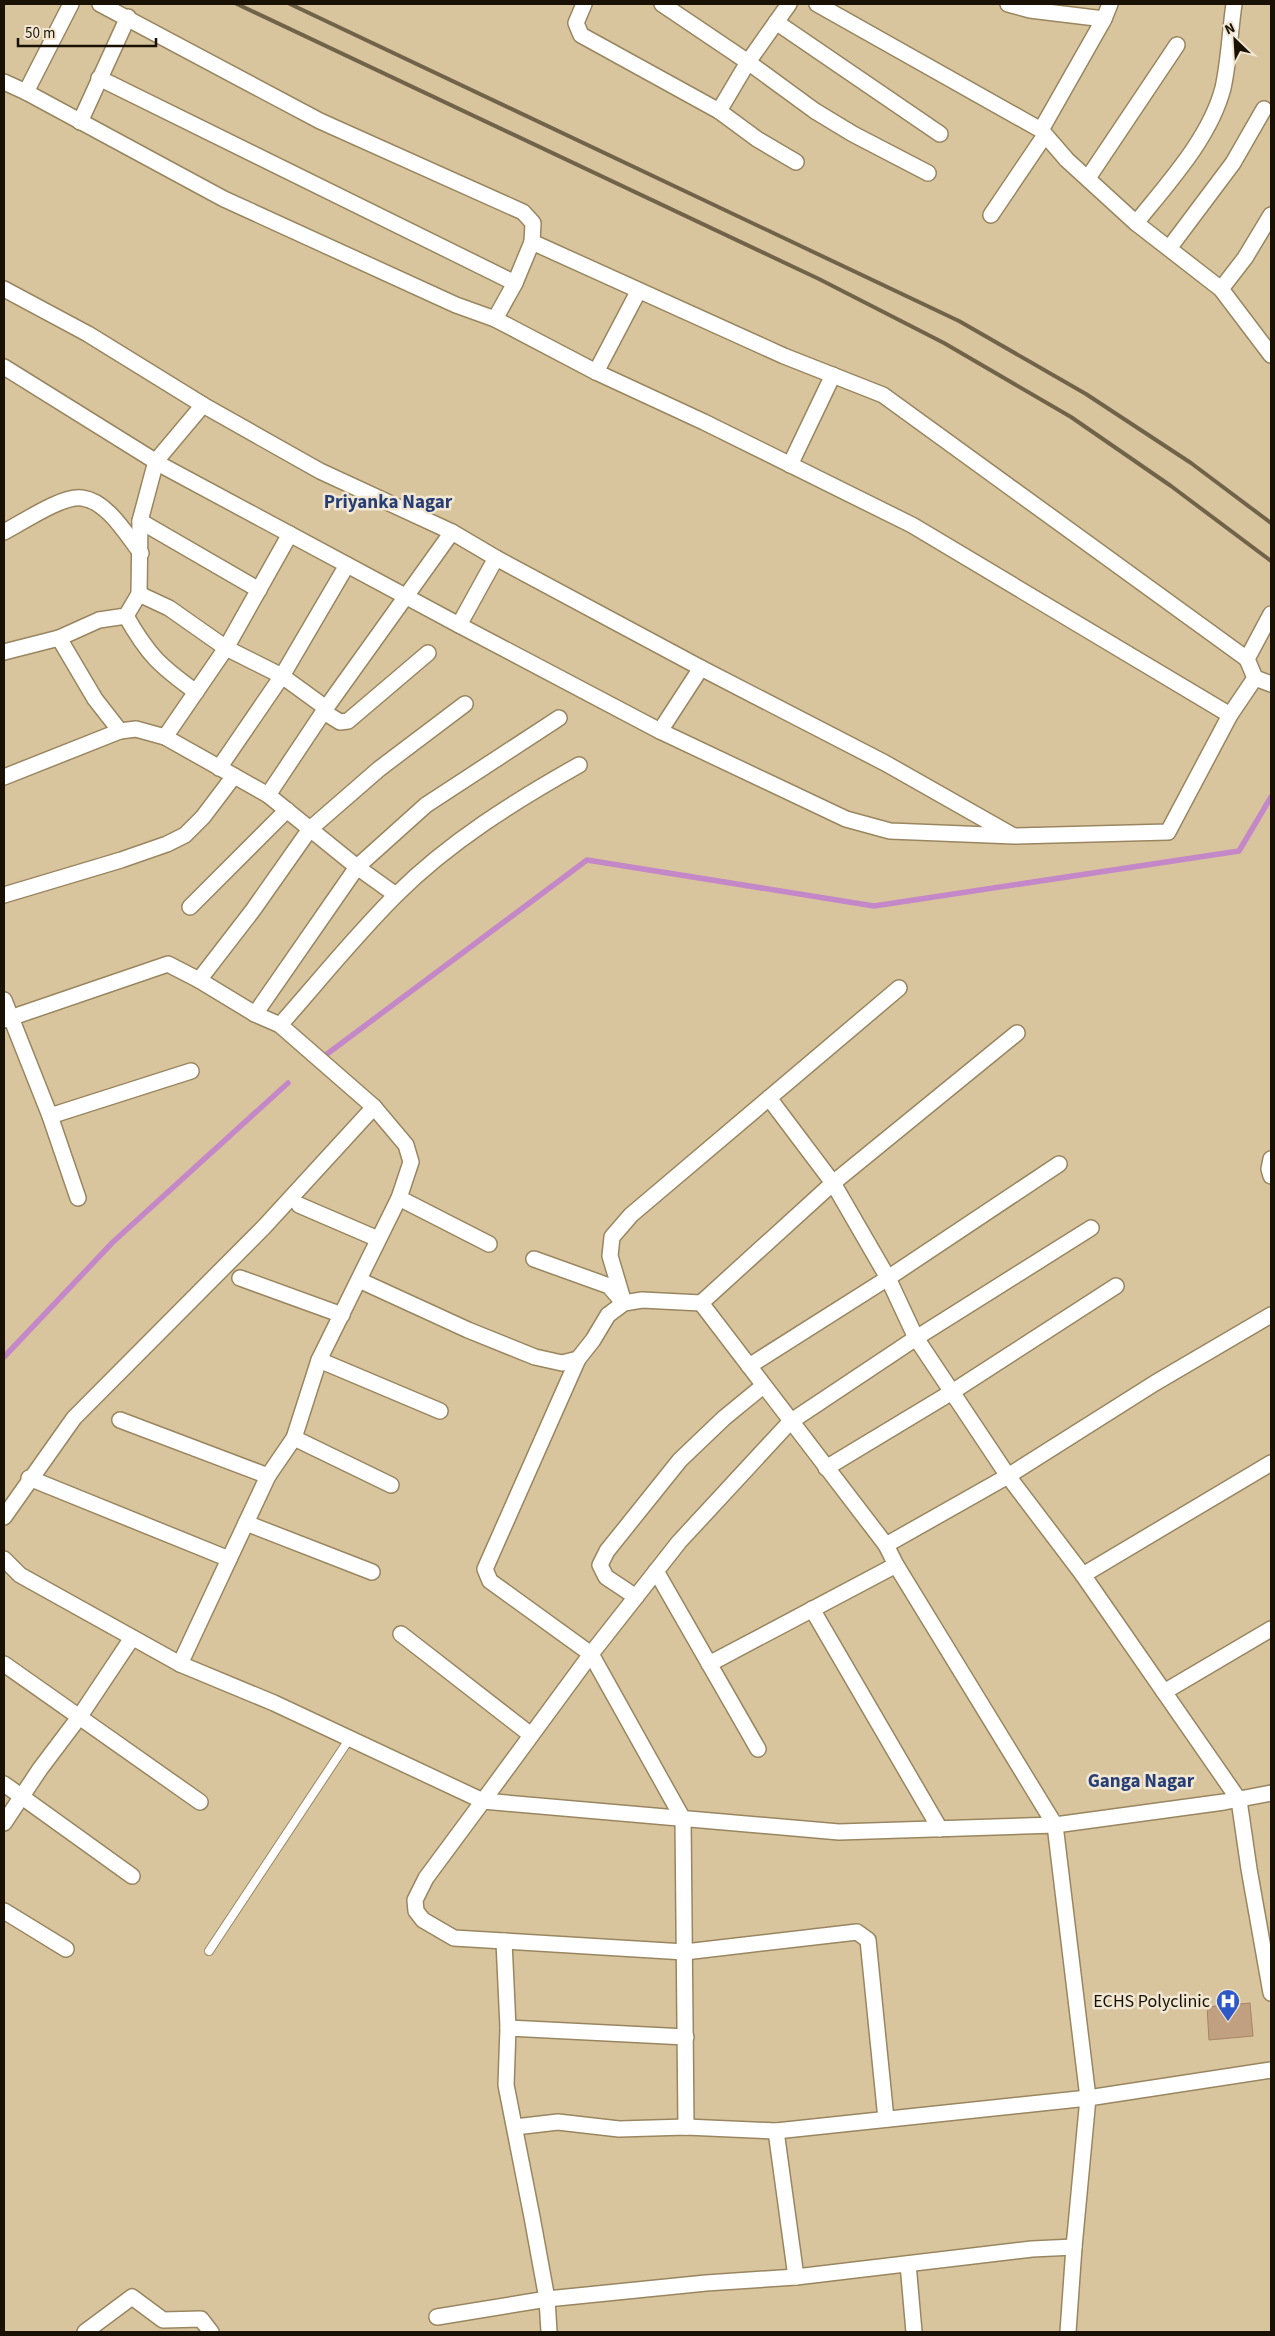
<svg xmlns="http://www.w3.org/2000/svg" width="1275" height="2336" viewBox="0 0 1275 2336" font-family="'Source Sans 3',sans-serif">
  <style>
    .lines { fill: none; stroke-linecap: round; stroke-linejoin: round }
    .stream { stroke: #c487c7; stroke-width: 5.5 }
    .building { fill: #c1a081; stroke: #a68668 }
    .service-casing { stroke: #998660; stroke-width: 10 }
    .minor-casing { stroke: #998660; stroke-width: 18 }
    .service { stroke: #fff; stroke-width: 8 }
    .minor { stroke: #fff; stroke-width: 15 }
    .rail { stroke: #706349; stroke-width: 4 }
    .labels { text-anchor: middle; stroke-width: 5; stroke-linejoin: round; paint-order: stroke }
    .poi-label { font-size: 18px; fill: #191204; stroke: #f1e7d3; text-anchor: end }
    .neighbourhood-label { font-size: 19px; font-weight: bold; fill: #263d75; stroke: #f1e7d3 }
  </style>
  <rect width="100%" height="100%" fill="#d9c59d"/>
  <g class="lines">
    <g class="stream">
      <path d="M327,1054l260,-194 287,46 365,-55 32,-54"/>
      <path d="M4,1357l109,-115 175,-159"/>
    </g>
  </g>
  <path class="building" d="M1250,2003l3,33 -44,4 -2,-33z"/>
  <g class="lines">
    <g class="service-casing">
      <path id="service" d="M209,1951l141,-213"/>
    </g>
    <g class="minor-casing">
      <g id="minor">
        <path d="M100,4l220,117 203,91 10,11 -1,19 252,114 99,39 364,264"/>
        <path d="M584,4l-8,19 5,12 138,76 38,28 39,23"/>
        <path d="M662,4l86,58 67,49 38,23 75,39"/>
        <path d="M817,4l224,126 26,30 69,63 85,66 50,66"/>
        <path d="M1008,4l22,6 74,9"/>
        <path d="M776,22l164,112"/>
        <path d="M99,78l416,205"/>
        <path d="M4,82l22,10 198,107 232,106 39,14 20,-36 17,-41"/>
        <path d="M26,92l45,-88"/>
        <path d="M719,111l29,-49 41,-58"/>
        <path d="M80,122l48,-105"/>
        <path d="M1041,130l63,-111 6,-15"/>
        <path d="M1088,178l89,-133"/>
        <path d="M991,215l54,-80"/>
        <path d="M1136,223c32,-40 74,-85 87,-135 6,-27 7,-57 11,-84"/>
        <path d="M1170,247l63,-84 31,-54"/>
        <path d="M4,289l84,45 115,71"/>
        <path d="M1221,289l24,-31 26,-43"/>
        <path d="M495,319l101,53 108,50 208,103 318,190"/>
        <path d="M4,367l159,99 296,159 201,106 186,88 44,12 124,5 154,-4 62,-117 25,-37 -8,-19 24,-45"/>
        <path d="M596,372l42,-80"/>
        <path d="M790,465l43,-90"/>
        <path d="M140,521l119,69"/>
        <path d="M4,532c18,-9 58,-37 78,-34 25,3 44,36 59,55"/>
        <path d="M139,594l30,14 57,40 56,28 44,32"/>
        <path d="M126,616c22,39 34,50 70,76"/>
        <path d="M459,625l37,-67"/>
        <path d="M4,652l55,-14"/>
        <path d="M1255,678l16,6"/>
        <path d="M324,712l16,10 8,-1 80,-68"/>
        <path d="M120,731l-25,-32 -36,-61 40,-18 27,-4 13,-22 1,-73 16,-60 47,-56 117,66 132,61 44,26 205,110 184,95 127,72"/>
        <path d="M660,731l41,-63"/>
        <path d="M165,737l61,-89 64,-114"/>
        <path d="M219,768l63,-92 65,-111"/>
        <path d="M4,777l116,-46 16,-2 29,8 103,58 58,-87 126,-176"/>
        <path d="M268,795l89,72 39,28"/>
        <path d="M4,895l117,-35 46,-16 18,-9 18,-18 31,-41"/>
        <path d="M190,907l97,-97"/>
        <path d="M199,980l54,-70 57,-81 69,-60 86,-65"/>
        <path d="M4,1000l46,116 28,82"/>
        <path d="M255,1014l102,-147 69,-62 133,-87"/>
        <path d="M4,1020l164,-56 31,16 56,34 25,11 94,82 32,38 5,17 -12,36 -80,162 -25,78 -26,38 -88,188"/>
        <path d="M280,1025c38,-43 75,-89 116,-130 53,-53 119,-94 183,-130"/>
        <path d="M769,1098l64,85 184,-150"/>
        <path d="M50,1116l141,-45"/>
        <path d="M1271,1159l-2,10 2,7"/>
        <path d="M399,1198l90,46"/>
        <path d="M299,1205l79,34"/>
        <path d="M534,1259l75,27 12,14"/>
        <path d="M240,1278l102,37"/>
        <path d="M359,1280l109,50 67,27 27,6 16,-4 15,-19 15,-25 16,-12 18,-3 59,3"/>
        <path d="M624,1303l-14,-47 2,-19 19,-22 268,-227"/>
        <path d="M578,1359l-93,210 5,12 101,73 92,165 3,308"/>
        <path d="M319,1360l121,51"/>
        <path d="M749,1366l139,-88 171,-114"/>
        <path d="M120,1420l148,56"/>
        <path d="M294,1438l97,47"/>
        <path d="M1271,1463l-188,112 -75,-99 -92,-138 -28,-60 -55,-95 -132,120 185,242 10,20 159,260 169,-23 47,-9"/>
        <path d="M826,1468l126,-76 164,-106"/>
        <path d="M29,1478l200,81"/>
        <path d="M4,1517l70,-99 190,-191 110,-120"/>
        <path d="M246,1523l126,49"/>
        <path d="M886,1545l122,-69 147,-93 116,-68"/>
        <path d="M4,1559l16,16 160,89 94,39 209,98 356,31 216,-7 33,273 -14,149 -6,85"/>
        <path d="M656,1571l102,178"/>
        <path d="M1083,1575l156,225 10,69 22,124"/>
        <path d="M636,1597l-30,-20 -6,-12 7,-14 73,-91 44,-42 39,-32"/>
        <path d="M812,1609l128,220"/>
        <path d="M401,1634l130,101"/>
        <path d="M4,1664l196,138"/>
        <path d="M709,1664l187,-99"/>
        <path d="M1164,1692l107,-63"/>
        <path d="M4,1784l128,92"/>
        <path d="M4,1823l36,-54 40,-53 52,-78"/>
        <path d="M4,1911l62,38"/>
        <path d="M504,1941l4,87 -2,57 26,132 15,82 2,33"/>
        <path d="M508,2028l178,9"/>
        <path d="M886,2119l-18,-179 -11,-8 -172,20 -181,-11 -50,-3 -31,-18 -7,-9 -1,-11 11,-22 57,-77 108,-147 88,-112 111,-120 126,-84 175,-110"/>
        <path d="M515,2127l43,-5 61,7 67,-2 90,4 312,-33 183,-28"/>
        <path d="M776,2131l20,146"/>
        <path d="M908,2264l6,68"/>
        <path d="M437,2317l110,-18 159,-16 90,-6 236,-28 42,-2"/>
        <path d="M85,2332l47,-35 31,23 38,-1 10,13"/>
      </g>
    </g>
    <use href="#service" class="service"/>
    <use href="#minor" class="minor"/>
    <g class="rail">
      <path d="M237,4l582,275 125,64 127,74 100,69 100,75"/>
      <path d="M290,4l669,317 127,73 105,69 80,60"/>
    </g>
  </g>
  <defs>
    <g id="hospital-pin" transform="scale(1.25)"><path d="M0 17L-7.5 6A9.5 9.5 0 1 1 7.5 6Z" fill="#2e58c7" stroke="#f1e7d3"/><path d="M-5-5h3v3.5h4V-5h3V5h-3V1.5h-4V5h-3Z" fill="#fff"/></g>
  </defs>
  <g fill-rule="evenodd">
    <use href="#hospital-pin" x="1228" y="2001"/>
  </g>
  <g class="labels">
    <g class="poi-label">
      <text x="1210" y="2007">ECHS Polyclinic</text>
    </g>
    <g class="neighbourhood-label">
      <text x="388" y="508">Priyanka Nagar</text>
      <text x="1141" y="1787">Ganga Nagar</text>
    </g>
  </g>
  <rect width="1275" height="2336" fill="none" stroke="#191204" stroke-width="10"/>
  <g transform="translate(1235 40) rotate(335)" stroke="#f1e7d3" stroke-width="4" paint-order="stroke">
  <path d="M0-4L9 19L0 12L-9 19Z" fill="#191204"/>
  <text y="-8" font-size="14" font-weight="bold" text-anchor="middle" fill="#191204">N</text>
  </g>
  <path d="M18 38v8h138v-8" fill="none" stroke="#191204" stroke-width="2.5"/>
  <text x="25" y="38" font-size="15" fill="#191204" stroke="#f1e7d3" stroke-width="4" paint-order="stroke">50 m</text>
</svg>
